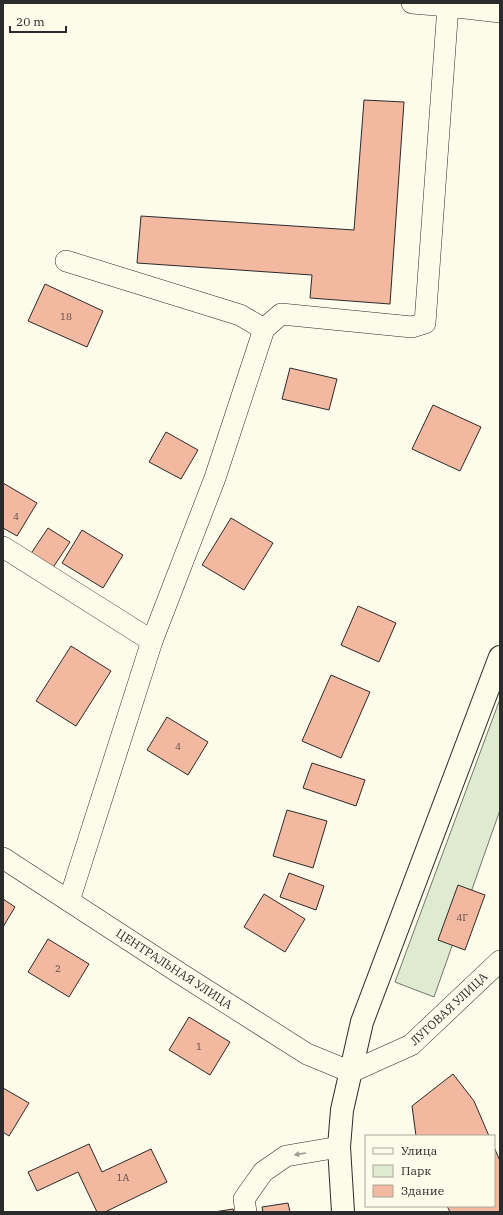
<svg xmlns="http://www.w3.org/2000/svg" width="503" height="1215" viewBox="0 0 503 1215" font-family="'IBM Plex Serif',serif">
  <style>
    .green { fill: #deebd1; stroke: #74746e }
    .building { fill: #f2b8a0; stroke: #2b2b2b }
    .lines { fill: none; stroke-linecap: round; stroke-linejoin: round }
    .minor-casing { stroke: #2b2b2b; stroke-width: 22 }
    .major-casing { stroke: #2b2b2b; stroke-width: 24 }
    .minor { stroke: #fdfbea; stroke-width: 21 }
    .major { stroke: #fdfbea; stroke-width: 22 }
    .oneway { fill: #9e9d94 }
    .labels { text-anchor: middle; stroke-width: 3; stroke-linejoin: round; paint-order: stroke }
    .number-label { font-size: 10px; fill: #5d4e48 }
    .street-label { font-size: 12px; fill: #2b2b2b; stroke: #fdfbea }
  </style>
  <rect width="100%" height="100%" fill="#fdfbea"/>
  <path class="green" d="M500,699v111l-66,187 -39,-15z"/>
  <g class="building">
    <path d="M364,100l40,2 -14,202 -80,-6 2,-23 -175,-12 4,-47 213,14z"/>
    <path d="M45,284l58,27 -16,36 -59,-26z"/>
    <path d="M290,368l47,11 -8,31 -47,-11z"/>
    <path d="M433,405l48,22 -21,44 -48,-22z"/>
    <path d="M166,432l32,18 -17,29 -32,-17z"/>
    <path d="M3,483l34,20 -20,33 -14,-8z"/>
    <path d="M231,518l42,25 -29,47 -42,-25z"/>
    <path d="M48,528l22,14 -20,30 -22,-14z"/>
    <path d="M82,530l41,25 -20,33 -41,-25z"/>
    <path d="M358,606l38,17 -17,39 -38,-17z"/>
    <path d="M71,646l40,25 -35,55 -40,-25z"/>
    <path d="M331,675l39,17 -29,66 -39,-17z"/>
    <path d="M167,717l41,25 -20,33 -41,-25z"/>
    <path d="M312,763l53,17 -9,26 -53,-18z"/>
    <path d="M287,810l40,11 -14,47 -40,-12z"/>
    <path d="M289,873l35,13 -8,24 -36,-13z"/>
    <path d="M458,885l27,10 -20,55 -27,-10z"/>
    <path d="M264,894l41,25 -20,33 -41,-25z"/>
    <path d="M3,899l12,8 -12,20z"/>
    <path d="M48,939l41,25 -20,33 -41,-25z"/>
    <path d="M189,1017l41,25 -20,33 -41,-25z"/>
    <path d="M453,1074l21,27 15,35h-73l-4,-30z"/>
    <path d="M3,1088l26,15 -20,33 -6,-4z"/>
    <path d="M89,1144l13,28 49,-23 16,33 -62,30h-8l-19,-40 -41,19 -9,-19z"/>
    <path d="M494,1147l6,14v51h-50l-3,-6h47z"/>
    <path d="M288,1203l2,9h-27l-1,-5z"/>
    <path d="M233,1209l1,3h-20z"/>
  </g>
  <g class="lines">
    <g class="minor-casing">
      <g id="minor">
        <path d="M412,3l36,3"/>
        <path d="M66,261l174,54 24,14"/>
        <path d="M3,547l149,94"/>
        <path d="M3,858l178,116 126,80 44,18 60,-27 89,-84"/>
        <path d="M69,901l83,-260 63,-163 49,-149 17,-15 131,13 13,-4 23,-317 52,6"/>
        <path d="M246,1212l-2,-13 19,-27 23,-16 53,-9"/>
      </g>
    </g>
    <g class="major-casing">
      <path id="major" d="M343,1212l-4,-65 3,-37 20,-88 138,-365"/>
    </g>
    <use href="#minor" class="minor"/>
    <use href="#major" class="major"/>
  </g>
  <defs><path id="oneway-solid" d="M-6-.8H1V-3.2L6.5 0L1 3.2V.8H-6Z"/></defs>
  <use class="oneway" href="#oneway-solid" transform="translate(300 1154) rotate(171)"/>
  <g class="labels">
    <g class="number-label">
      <text x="66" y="320">18</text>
      <text x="16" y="520">4</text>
      <text x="178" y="750">4</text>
      <text x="462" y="921">4Г</text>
      <text x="58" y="972">2</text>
      <text x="199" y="1050">1</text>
      <text x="123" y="1181">1А</text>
    </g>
    <g class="street-label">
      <text transform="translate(174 969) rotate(33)" y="4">ЦЕНТРАЛЬНАЯ УЛИЦА</text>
      <text transform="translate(449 1009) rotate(-43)" y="4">ЛУГОВАЯ УЛИЦА</text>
    </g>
  </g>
  <rect width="503" height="1215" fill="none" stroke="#2b2b2b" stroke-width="8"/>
  <rect x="365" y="1135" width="130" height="72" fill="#fdfbea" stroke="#a9a89e"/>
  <rect x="373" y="1148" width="20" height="6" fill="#fdfbea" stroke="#a9a89e"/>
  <text x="401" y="1155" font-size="12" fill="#2b2b2b">Улица</text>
  <rect x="373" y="1165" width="20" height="12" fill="#deebd1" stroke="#a9a89e"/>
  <text x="401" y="1175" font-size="12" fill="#2b2b2b">Парк</text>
  <rect x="373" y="1185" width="20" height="12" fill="#f2b8a0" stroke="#a9a89e"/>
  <text x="401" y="1195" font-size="12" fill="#2b2b2b">Здание</text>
  <path d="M10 26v6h56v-6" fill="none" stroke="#2b2b2b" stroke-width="2"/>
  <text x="16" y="26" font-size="12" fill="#2b2b2b" stroke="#fdfbea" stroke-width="3" paint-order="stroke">20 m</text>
</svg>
